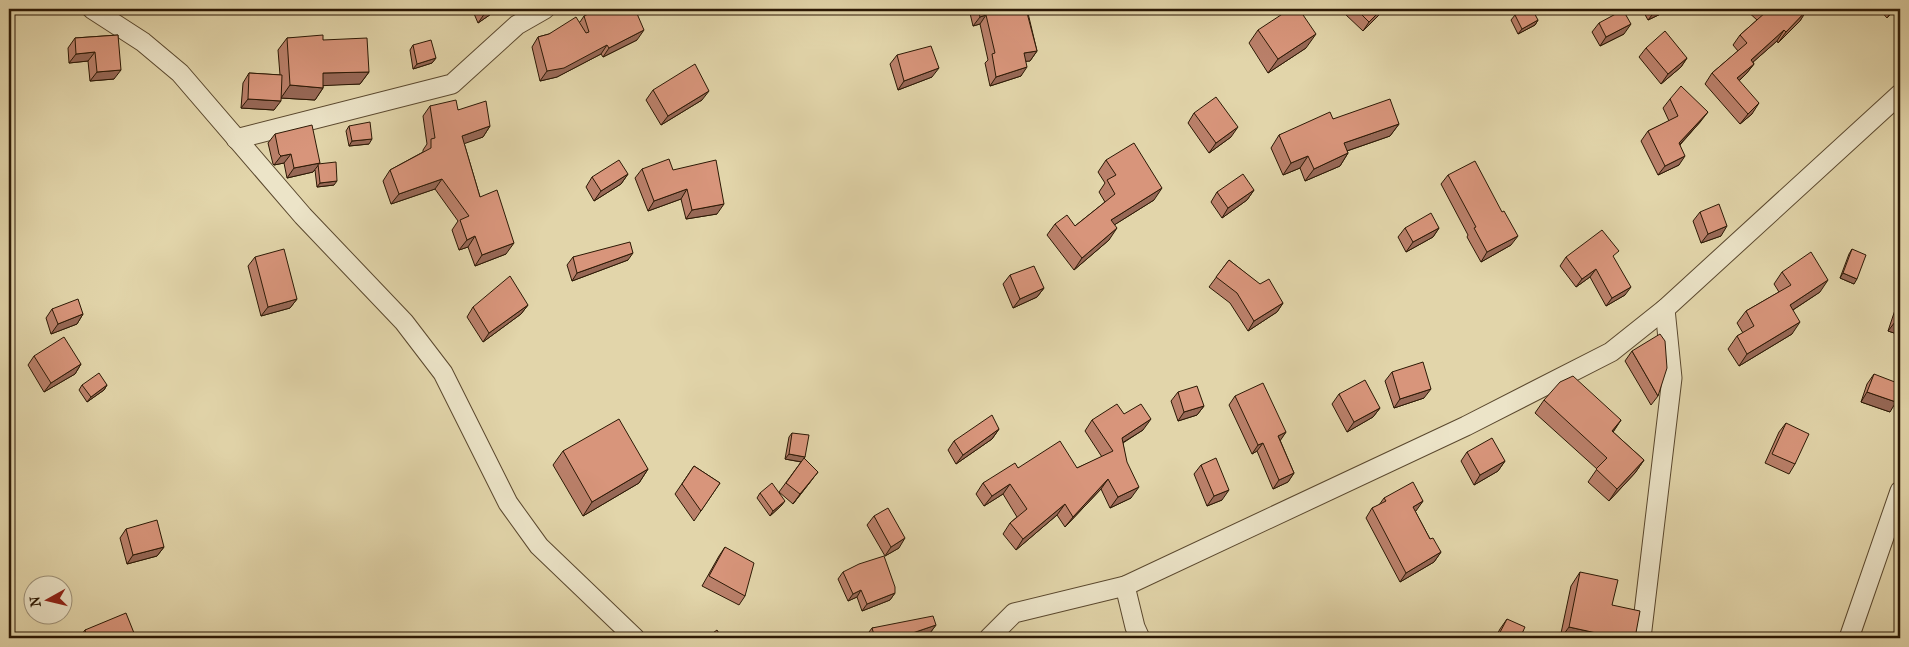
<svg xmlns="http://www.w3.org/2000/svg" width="1909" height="647" viewBox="0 0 1909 647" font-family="'IM FELL French Canon',serif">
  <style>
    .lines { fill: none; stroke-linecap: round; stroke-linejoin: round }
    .minor-casing { stroke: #5a482e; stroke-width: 21 }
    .minor { stroke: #ece4c8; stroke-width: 19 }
    .wall { fill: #ba806a; stroke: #2c1905 }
    .shaded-wall { fill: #976856; stroke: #2c1905 }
    .building { fill: #d8957b; stroke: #2c1905 }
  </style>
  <rect width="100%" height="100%" fill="#e2d5aa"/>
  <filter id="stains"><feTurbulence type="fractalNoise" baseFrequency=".004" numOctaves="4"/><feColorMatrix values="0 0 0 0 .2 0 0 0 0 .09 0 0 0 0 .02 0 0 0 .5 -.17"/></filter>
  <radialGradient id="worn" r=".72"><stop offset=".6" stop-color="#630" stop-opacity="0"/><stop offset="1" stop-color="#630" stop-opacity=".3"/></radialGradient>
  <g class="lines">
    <g class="minor-casing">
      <g id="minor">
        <path d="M92,9l51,33 37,31 123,143 101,106 39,51 65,130 31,43 96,92"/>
        <path d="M236,139l216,-55 65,-59 28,-16"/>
        <path d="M1125,586l10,41 5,11"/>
        <path d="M989,638l25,-25 111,-27 341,-160 145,-74 54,-43 235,-215"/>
        <path d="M1641,638l31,-260 -7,-69"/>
        <path d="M1849,638l51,-147"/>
      </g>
    </g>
    <use href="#minor" class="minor"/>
  </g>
  <g class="wall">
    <path d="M472,9h25l-3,3 -16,11z"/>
    <path d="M969,9h58l10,42 -7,10h-4l-5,15 -31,10 -5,-23 3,-3 -8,-36 -7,2z"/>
    <path d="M1348,9h35l-3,5 -17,17 -18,-17z"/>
    <path d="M1644,9h27l-23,11 -5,-9z"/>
    <path d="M1745,9h61l-6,12 -22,22 -1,-2 -24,21 1,2 -8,10 -7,7 13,33 -12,10 -35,-40 7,-11 26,-22 -5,-6 7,-10 17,-15z"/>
    <path d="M1879,9h17l-9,9z"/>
    <path d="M1515,15l23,5 -3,5 -17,9 -7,-14z"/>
    <path d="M584,16l53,24 -34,17 -2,-3 -44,23 -17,4 -8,-34 6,-10 11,-3 31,-12z"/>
    <path d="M1599,23l25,11 -24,12 -8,-14z"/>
    <path d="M1258,30l48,18 -38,25 -19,-30z"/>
    <path d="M118,35l-4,44 -24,2 -2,-20 -19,2 -1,-15 7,-10z"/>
    <path d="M287,38l36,2 46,32 -9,12 -37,1v3l-8,12 -34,-2 -7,12 -33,-2 2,-25 6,-10 31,2 -2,-25z"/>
    <path d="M413,45l23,13 -4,5 -19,6 -3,-19z"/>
    <path d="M1646,48l41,10 -6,9 -20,17 -22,-27z"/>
    <path d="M897,55l35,22 -34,13 -8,-26z"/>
    <path d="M653,90l49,10 -41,25 -15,-25z"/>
    <path d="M1670,99l31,22 -21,24 -1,20 -21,10 -17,-34 7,-10 21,-10 -6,-13z"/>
    <path d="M430,106l28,4 32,16 -7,11 -19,6 16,54 26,57 -31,12 -7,-19 -9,3 -7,-20 6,-9 -23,-32 -44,15 -8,-23 7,-11 33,-18v-2l4,-6 -4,-28z"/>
    <path d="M1194,113l37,24 -22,16 -21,-30z"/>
    <path d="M1333,119l66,5 -9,12 -43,15 1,2 -8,13 -35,15 -5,-13 -17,7 -12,-27 8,-13z"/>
    <path d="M349,126l20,18 -20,2 -3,-15z"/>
    <path d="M275,134l44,30 15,21 -17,2 -2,-17 -2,2 -26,6 -3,-15 -10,2 -1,-1 -5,-21z"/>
    <path d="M1106,160l48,40 -40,25 -5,15 -35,30 -27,-35 8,-11 20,2 30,-24 -6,-10 6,-9 -7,-11z"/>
    <path d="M642,169l31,1 44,44 -31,5 -5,-20 -33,12 -13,-33z"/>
    <path d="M628,174l-7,10 -27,17 -8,-14 6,-10z"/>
    <path d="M1448,175l63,70 -30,17 -14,-25 1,-2 -27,-51z"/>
    <path d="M1254,190l-7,10 -25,18 -11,-16 6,-10z"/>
    <path d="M1700,212l21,24 -20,7 -8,-22z"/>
    <path d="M1405,228h34l-6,9 -27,15 -8,-15z"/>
    <path d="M1852,249l2,35 -14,-6 9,-24z"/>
    <path d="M255,257l42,42 -7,9 -29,8 -13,-50z"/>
    <path d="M573,257l55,3 -56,21 -5,-16z"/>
    <path d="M1566,257l48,1 11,37 -19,11 -16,-29 -14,10 -16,-21z"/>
    <path d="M1229,260l54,43 -6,9 -29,19 -18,-28 -21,-16z"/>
    <path d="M1782,272l38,20 -27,18 -1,24 -53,32 -11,-17 9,-13 6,-3 -6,-10 9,-12 33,-19 -5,-8z"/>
    <path d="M1010,275l34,13 -7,9 -24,11 -10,-24z"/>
    <path d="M1900,299v36l-12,-4 9,-27z"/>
    <path d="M528,305l-7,9 -38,28 -16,-25 6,-10z"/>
    <path d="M52,309l31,5 -6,10 -26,10 -5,-16z"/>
    <path d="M1632,351l26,45 -7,9 -26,-44z"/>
    <path d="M34,356l47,8 -6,10 -31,18 -16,-27z"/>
    <path d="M1392,372l32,26 -30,10 -9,-27z"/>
    <path d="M1874,374l16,38 -29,-10 6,-18z"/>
    <path d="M82,385h25l-3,5 -17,12 -8,-12z"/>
    <path d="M1178,392l26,14 -7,9 -19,6 -7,-20z"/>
    <path d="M1339,394l41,14 -7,9 -26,15 -15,-28z"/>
    <path d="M1235,396l51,36 -6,8 14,33 -6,9 -15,7 -16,-38 -5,3 -23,-49z"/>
    <path d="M1544,400l77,20 -8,12 31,28 -9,13 -26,28 -21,-19 9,-13 -62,-56z"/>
    <path d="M1124,414l19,16 -20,13 8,55 -21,10 -9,-19 -36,38 -8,-12 -41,35 -13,-16 7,-11 7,-6 -14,-23 -19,12 -8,-12 7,-11 35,-15h59l25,-11 -17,-26 7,-11z"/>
    <path d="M1786,423l9,41 -6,10 -24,-11 14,-31z"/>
    <path d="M999,429l-7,10 -36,25 -8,-14 6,-9z"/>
    <path d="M792,433l13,24 -1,1 7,23 -18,23 -14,-12 22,-30 -16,-3 4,-22z"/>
    <path d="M563,451l85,18 -9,14 -56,33 -30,-51z"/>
    <path d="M1467,452l38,9 -7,10 -24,14 -13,-24z"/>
    <path d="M1201,465l21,35 -15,6 -13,-32z"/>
    <path d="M694,466l26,17 -26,38 -19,-27z"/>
    <path d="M760,493l22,12 -12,11 -13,-18z"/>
    <path d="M1384,498l39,3 -8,10 15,28 11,13 -7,10 -34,20 -34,-64 6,-10 7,-3z"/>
    <path d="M874,516l25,32 -14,8 -18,-31z"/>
    <path d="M126,529l38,18 -7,9 -30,8 -7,-26z"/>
    <path d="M725,547l20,49 -6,9 -37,-19 17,-30z"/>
    <path d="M843,572l52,21 -5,7 -28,11 -5,-14 -9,4 -10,-22z"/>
    <path d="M1580,572l32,33 23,33h-75l11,-52z"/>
    <path d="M1507,619l13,19h-25l5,-9z"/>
    <path d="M936,625l-6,8 -14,5h-50v-2l6,-8z"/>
    <path d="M85,630l50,8h-56z"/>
  </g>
  <g class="shaded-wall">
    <path d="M492,9h5l-3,3 -16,11 7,-10z"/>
    <path d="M1382,9h1l-3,5 -17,17 6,-9z"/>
    <path d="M1658,9h13l-23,11 8,-10z"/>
    <path d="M1893,9h3l-9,9z"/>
    <path d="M1807,10l-7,11 -22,22 8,-11z"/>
    <path d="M986,15l-6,9 -7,2 7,-9z"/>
    <path d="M1538,20l-3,5 -17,9 4,-5z"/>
    <path d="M1631,24l-7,10 -24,12 6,-9z"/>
    <path d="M644,30l-7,10 -34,17 6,-9z"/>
    <path d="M1784,30l-7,11 -34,30 8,-11z"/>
    <path d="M1316,34l-10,14 -38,25 10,-14z"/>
    <path d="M607,45l-6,9 -44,23 -17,4 7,-10z"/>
    <path d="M1037,51l-7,10 -13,1 7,-9z"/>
    <path d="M95,52l-7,9 -19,2 7,-9z"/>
    <path d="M436,58l-4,5 -19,6 4,-5z"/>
    <path d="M1687,58l-6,9 -20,17 7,-10z"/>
    <path d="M1754,64l-8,10 -16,15 7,-11z"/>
    <path d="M1027,67l-6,9 -31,10 6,-9z"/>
    <path d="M939,68l-7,9 -34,13 6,-9z"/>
    <path d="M121,70l-7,9 -24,2 7,-9z"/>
    <path d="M369,72l-9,12 -45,2 8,-13z"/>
    <path d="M290,85l33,3 -8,12 -34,-2z"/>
    <path d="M709,91l-7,9 -41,25 7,-9z"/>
    <path d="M248,99l33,2 -7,9 -33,-2z"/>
    <path d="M1759,103l-7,11 -12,10 8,-10z"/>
    <path d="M1708,112l-7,9 -29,32 7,-10z"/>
    <path d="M1399,124l-9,12 -55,19 9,-12z"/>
    <path d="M490,126l-7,11 -28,10 7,-11z"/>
    <path d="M1238,127l-7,10 -22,16 7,-10z"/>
    <path d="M372,139l-3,5 -20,2 3,-5z"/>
    <path d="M1348,153l-8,13 -35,15 9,-12z"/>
    <path d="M291,154l-7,9 -10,2 7,-9z"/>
    <path d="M1308,156l-8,12 -17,7 8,-12z"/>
    <path d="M1685,156l-6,9 -21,10 7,-9z"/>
    <path d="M320,163l-7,9 -26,6 7,-10z"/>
    <path d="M628,174l-7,10 -27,17 7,-10z"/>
    <path d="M442,179l-7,10 -44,15 8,-10z"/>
    <path d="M337,181l-3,4 -17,2 3,-4z"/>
    <path d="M1162,188l-8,12 -51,32 8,-12z"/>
    <path d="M687,189l-6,10 -33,12 6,-10z"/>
    <path d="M1254,190l-7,10 -25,18 6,-10z"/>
    <path d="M724,204l-7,10 -31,5 6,-9z"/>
    <path d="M1727,226l-6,10 -20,7 7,-9z"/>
    <path d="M1117,228l-8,12 -35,30 8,-12z"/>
    <path d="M1439,228l-6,9 -27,15 7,-10z"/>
    <path d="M475,236l-7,11 -9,3 8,-10z"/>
    <path d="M1518,236l-7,9 -30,17 6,-10z"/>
    <path d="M514,243l-8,11 -31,12 7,-11z"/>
    <path d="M633,253l-5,7 -56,21 5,-8z"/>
    <path d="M1596,269l-6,8 -14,10 6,-8z"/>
    <path d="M1843,273l14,6 -3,5 -14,-6z"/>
    <path d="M1828,280l-8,12 -38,25 8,-12z"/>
    <path d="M1631,287l-6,8 -19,11 6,-8z"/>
    <path d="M1044,288l-7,9 -24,11 7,-9z"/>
    <path d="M297,299l-7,9 -29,8 7,-9z"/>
    <path d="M1283,303l-6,9 -29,19 6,-10z"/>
    <path d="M528,305l-7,9 -38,28 6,-9z"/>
    <path d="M83,314l-6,10 -26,10 7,-10z"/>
    <path d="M1800,322l-8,12 -53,32 8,-12z"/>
    <path d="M1895,322l5,1v12l-12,-4z"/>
    <path d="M81,364l-6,10 -31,18 7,-9z"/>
    <path d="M107,385l-3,5 -17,12 4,-5z"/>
    <path d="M1431,389l-7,9 -30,10 6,-9z"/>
    <path d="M1867,392l29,10 -6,10 -29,-10z"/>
    <path d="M1204,406l-7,9 -19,6 6,-9z"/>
    <path d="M1380,408l-7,9 -26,15 7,-10z"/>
    <path d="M1151,419l-8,11 -29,18 8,-10z"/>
    <path d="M1621,420l-8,12 -1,-1z"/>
    <path d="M999,429l-7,10 -36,25 7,-9z"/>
    <path d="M1286,432l-6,9 -2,-5z"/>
    <path d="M1263,443l-6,8 -5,3 6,-9z"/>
    <path d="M789,454l16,3 -3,5 -17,-3z"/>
    <path d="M1644,460l-9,13 -26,28 8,-12z"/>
    <path d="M1505,461l-7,10 -24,14 6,-10z"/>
    <path d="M648,469l-9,14 -56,33 9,-14z"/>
    <path d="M818,472l-7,9 -18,23 7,-10z"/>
    <path d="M1294,473l-6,9 -15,7 6,-9z"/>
    <path d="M1108,479l-7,10 -36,38 8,-10z"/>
    <path d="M1010,484l-7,10 -19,12 8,-10z"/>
    <path d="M1139,487l-8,11 -21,10 8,-11z"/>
    <path d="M1229,490l-7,10 -15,6 7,-10z"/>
    <path d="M785,501l-3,4 -12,11 3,-5z"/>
    <path d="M1423,501l-7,10 -10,5 7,-9z"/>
    <path d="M1065,504l-8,11 -41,35 7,-11z"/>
    <path d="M905,538l-6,10 -14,8 6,-9z"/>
    <path d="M164,547l-7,9 -30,8 6,-9z"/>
    <path d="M1441,552l-7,10 -34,20 6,-9z"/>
    <path d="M861,590l-4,7 -9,4 5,-7z"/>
    <path d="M895,593l-5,7 -28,11 5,-7z"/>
    <path d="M936,625l-6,8 -14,5h-18z"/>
    <path d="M1569,627l50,11h-58z"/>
  </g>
  <g class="building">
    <path d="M483,9h9l-7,4z"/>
    <path d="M598,9h37l9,21 -35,18 -2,-3 -43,23 -17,3 -9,-34 11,-3 27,-17 10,16 3,-1 -5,-16z"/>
    <path d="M978,9h48l11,42 -13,2 3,14 -31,10 -4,-23 3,-1 -9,-38 -6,2z"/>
    <path d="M1290,9h9l17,25 -38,25 -20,-29z"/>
    <path d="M1356,9h26l-13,13z"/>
    <path d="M1527,9h5l6,11 -16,9 -7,-14z"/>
    <path d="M1763,9h43l1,1 -21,22 -2,-2 -33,30 3,4 -17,14 22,25 -11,11 -36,-41 35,-30 -7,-8 26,-23z"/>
    <path d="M1623,10l8,14 -25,13 -7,-14z"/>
    <path d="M1665,31l22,27 -19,16 -22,-26z"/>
    <path d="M118,35l3,35 -24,2 -2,-20 -19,2 -1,-16z"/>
    <path d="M323,35v5l44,-2 2,34 -46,1v15l-33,-3 -3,-47z"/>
    <path d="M431,40l5,18 -19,6 -4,-19z"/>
    <path d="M931,46l8,22 -35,13 -7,-26z"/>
    <path d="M695,64l14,27 -41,25 -15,-26z"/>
    <path d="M249,73l33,2 -1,26 -33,-2z"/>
    <path d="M1681,86l27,26 -29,31 6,13 -20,10 -17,-35 30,-15 -8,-17z"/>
    <path d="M1216,97l22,30 -22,16 -22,-30z"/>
    <path d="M1390,99l9,25 -55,19 4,10 -34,16 -6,-13 -17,7 -12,-28 51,-23 3,7z"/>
    <path d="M456,100l2,10 28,-9 4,25 -28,10 18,61 17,-7 17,53 -32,12 -7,-19 -8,4 -7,-20 9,-4 -27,-37 -43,15 -9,-24 41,-22v-9l4,-1 -5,-32z"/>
    <path d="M370,122l2,17 -20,2 -3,-15z"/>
    <path d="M312,125l8,38 -26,5 -3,-14 -10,2 -2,-2 -4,-20z"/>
    <path d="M1134,143l28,45 -51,32 6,8 -35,30 -27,-34 12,-9 8,11 40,-32 -8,-14 9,-5 -10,-15z"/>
    <path d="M669,159l4,11 43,-10 8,44 -32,6 -5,-21 -33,12 -12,-32z"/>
    <path d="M619,160l9,14 -27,17 -9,-14z"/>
    <path d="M1475,161l27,51 2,-1 14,25 -31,16 -13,-24 2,-1 -28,-52z"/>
    <path d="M336,162l1,19 -17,2 -2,-19z"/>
    <path d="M1243,174l11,16 -26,18 -11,-16z"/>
    <path d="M1719,204l8,22 -19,8 -8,-22z"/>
    <path d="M1431,213l8,15 -26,14 -8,-14z"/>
    <path d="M1602,230l17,21 -6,5 18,31 -19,11 -16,-29 -14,10 -16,-22z"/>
    <path d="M630,242l3,11 -56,20 -4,-16z"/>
    <path d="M284,249l13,50 -29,8 -13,-50z"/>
    <path d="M1852,249l14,6 -9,24 -14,-6z"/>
    <path d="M1811,252l17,28 -38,25 10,17 -53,32 -10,-18 17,-10 -8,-15 45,-26 -9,-13z"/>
    <path d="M1229,260l31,24 9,-5 14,24 -29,18 -17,-28 -21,-16z"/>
    <path d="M1034,266l10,22 -24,11 -10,-24z"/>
    <path d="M510,276l18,29 -39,28 -16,-26z"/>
    <path d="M78,299l5,15 -25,10 -6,-15z"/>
    <path d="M1900,305v18l-5,-1z"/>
    <path d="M1660,334l5,7 2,27 -9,28 -26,-45z"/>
    <path d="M64,337l17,27 -30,19 -17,-27z"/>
    <path d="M1423,362l8,27 -31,10 -8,-27z"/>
    <path d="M99,373l8,12 -16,12 -9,-12z"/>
    <path d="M1874,374l26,10v7l-4,11 -29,-10z"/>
    <path d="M1573,376l48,44 -9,11 32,29 -27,29 -21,-20 11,-11 -63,-58 16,-18z"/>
    <path d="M1365,380l15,28 -26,14 -15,-28z"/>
    <path d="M1263,383l23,49 -8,4 16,37 -15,7 -16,-37 -5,2 -23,-49z"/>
    <path d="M1197,386l7,20 -20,6 -6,-20z"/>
    <path d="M1117,404l7,10 17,-10 10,15 -29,19 5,24 12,25 -21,10 -10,-18 -35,38 -8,-13 -42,35 -13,-16 17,-14 -17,-25 -18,12 -9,-13 32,-20 3,5 42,-27 17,27 36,-17 -21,-31z"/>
    <path d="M992,415l7,14 -36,26 -9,-14z"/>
    <path d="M619,419l29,50 -56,33 -29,-51z"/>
    <path d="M1786,423l23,11 -14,30 -23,-10z"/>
    <path d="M792,433l17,2 -4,22 -16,-3z"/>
    <path d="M1492,438l13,23 -25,14 -13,-23z"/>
    <path d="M804,458l14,14 -18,22 -14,-11z"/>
    <path d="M1216,458l13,32 -15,6 -13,-31z"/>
    <path d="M694,466l26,17 -19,28 -19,-27z"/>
    <path d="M1413,482l10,19 -10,6 17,32 3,-1 8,14 -35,21 -34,-65 14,-7 -2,-3z"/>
    <path d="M772,483l13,18 -12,10 -13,-18z"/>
    <path d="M888,508l17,30 -14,9 -17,-31z"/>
    <path d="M157,520l7,27 -31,8 -7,-26z"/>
    <path d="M725,547l29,16 -9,33 -36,-20z"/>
    <path d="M884,556l11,31v6l-28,11 -6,-14 -8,4 -10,-22 16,-8z"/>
    <path d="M1580,572l38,8 -6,25 28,6 -5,27h-16l-50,-11z"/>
    <path d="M126,613l10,25h-49l-2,-8z"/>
    <path d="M933,616l3,9 -38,13h-23l-3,-10z"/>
    <path d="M1507,619l18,8 -5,11h-23z"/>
    <path d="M717,630l5,8h-16z"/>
    <path d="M1096,635l2,3h-10z"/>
  </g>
  <rect width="1909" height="647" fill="none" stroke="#e2d5aa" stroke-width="30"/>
  <rect x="10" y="10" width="1889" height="627" fill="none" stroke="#2c1905" stroke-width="2.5"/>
  <rect x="15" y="15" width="1879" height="617" fill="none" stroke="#2c1905"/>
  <g transform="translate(48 600) rotate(262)"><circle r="24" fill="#ece4c8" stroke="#9f937a"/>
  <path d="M0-4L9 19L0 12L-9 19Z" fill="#8f2418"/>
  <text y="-8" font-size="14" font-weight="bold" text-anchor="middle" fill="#2c1905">N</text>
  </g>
  <rect width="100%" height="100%" filter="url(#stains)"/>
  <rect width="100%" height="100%" fill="url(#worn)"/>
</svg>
